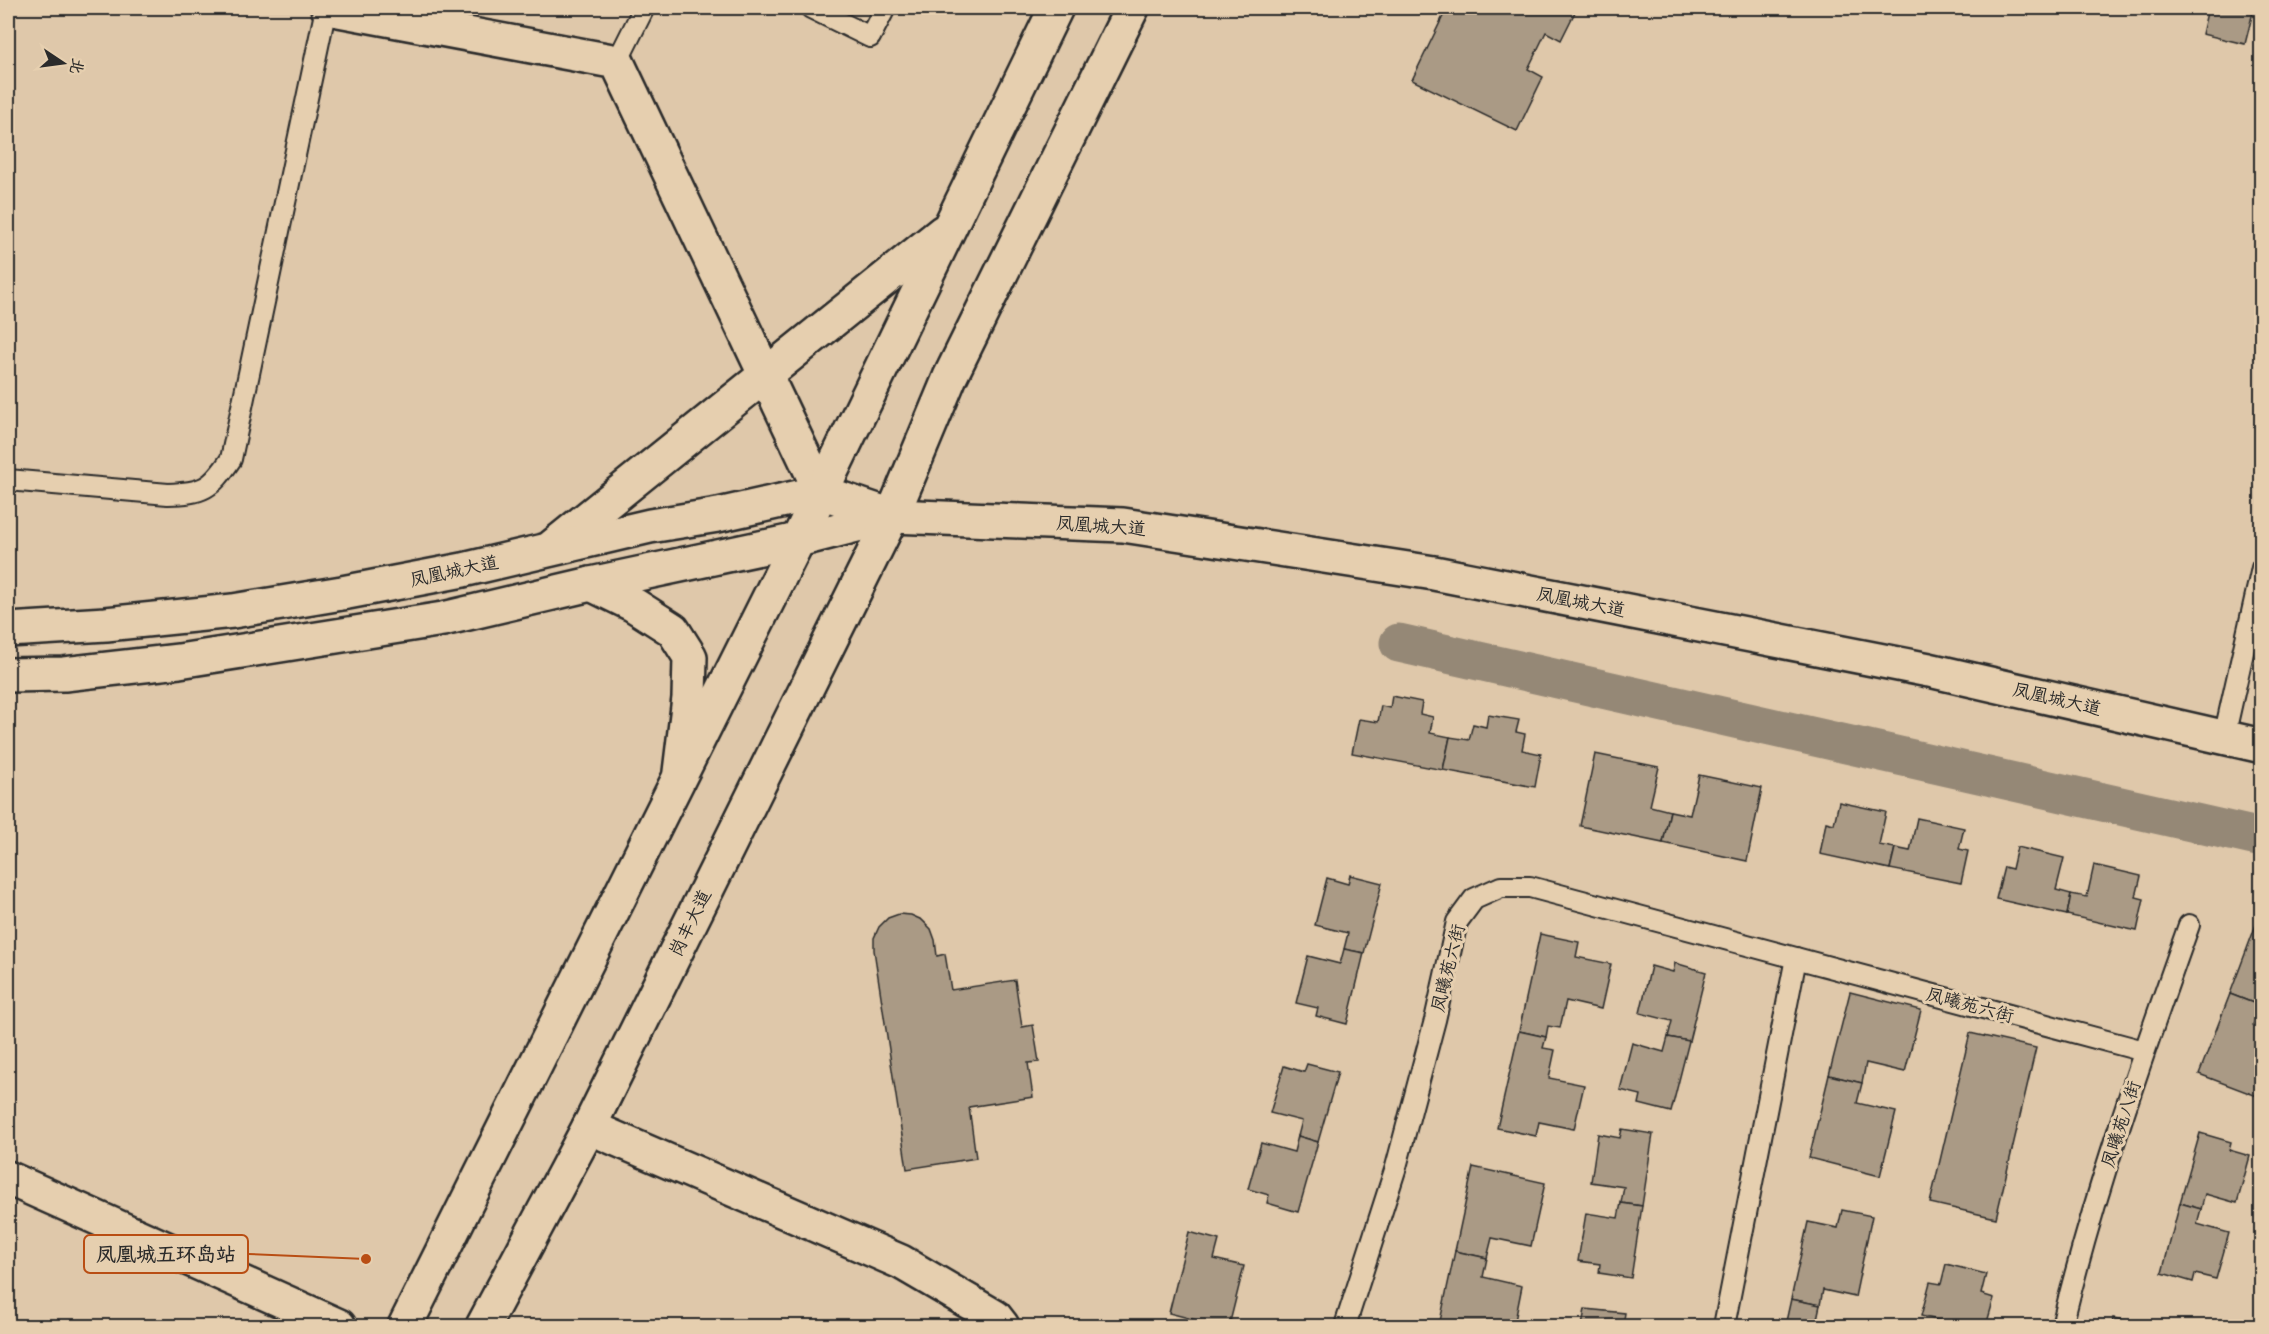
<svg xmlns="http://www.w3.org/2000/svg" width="2269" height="1334" viewBox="0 0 2269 1334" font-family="'Comic Neue','LXGW WenKai TC',sans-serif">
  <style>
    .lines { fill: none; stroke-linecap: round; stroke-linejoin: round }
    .canal { stroke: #958876; stroke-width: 39 }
    .building { fill: #aa9a85; stroke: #2b2b2b; stroke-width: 1.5 }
    .service-casing { stroke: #2b2b2b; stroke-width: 24 }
    .minor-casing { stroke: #2b2b2b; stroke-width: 38 }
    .tertiary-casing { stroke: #2b2b2b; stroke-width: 38 }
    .secondary-casing { stroke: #2b2b2b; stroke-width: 38 }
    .service { stroke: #e6cfaf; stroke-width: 20 }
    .minor { stroke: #e6cfaf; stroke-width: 33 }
    .tertiary { stroke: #e6cfaf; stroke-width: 33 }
    .secondary { stroke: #e6cfaf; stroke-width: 33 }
    .labels { text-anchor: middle; stroke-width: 6; stroke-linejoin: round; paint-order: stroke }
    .street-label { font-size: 18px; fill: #2b2b2b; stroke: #e6cfaf }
    .leader { fill: none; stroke: #b94e14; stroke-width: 2 }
    .callout-dot { fill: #b94e14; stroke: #e6cfaf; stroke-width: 2 }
    .callout { fill: #e6cfaf; stroke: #b94e14; stroke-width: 2 }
    .callout-label { font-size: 20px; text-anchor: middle; font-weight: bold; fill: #2b2b2b }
  </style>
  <rect width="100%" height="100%" fill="#dfc8aa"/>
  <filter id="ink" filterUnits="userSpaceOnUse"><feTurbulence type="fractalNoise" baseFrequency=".0167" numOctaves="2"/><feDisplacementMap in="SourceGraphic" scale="12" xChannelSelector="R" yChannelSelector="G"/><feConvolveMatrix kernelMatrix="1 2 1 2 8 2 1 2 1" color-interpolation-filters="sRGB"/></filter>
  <g filter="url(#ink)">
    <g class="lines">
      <path class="canal" d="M1399,643l863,195"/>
    </g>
    <g class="building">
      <path d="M1447,8h130l-16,32 -15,-8 -18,37 15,8 -26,54 -105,-51z"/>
      <path d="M2208,8h46l-9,36 -43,-10z"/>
      <path d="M1392,696l30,6 -2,12 13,3 -3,16 20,4 -7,33 -91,-17 7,-34 19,3 3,-16 9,2z"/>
      <path d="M1488,715l31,5 -3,12 9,2 -3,16 19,4 -6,33 -92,-17 7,-33 19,3 4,-16 13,3z"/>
      <path d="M1595,754l64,13 -9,39 20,5 -7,32 -83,-17z"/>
      <path d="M1699,775l63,13 -15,73 -84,-18 7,-32 20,4z"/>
      <path d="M1839,802l47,10 -7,33 16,3 -5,21 -70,-15 6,-32 8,2z"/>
      <path d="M1917,818l47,10 -5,21 9,2 -7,32 -71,-14 5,-21 15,3z"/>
      <path d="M2017,847l47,11 -8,32 15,4 -4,21 -71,-16 8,-32 8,2z"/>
      <path d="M2094,865l47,11 -5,21 8,2 -7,32 -70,-16 4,-21 16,3z"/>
      <path d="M1350,875l32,8 -18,70 -20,-4 4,-16 -33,-8 12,-47 21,6z"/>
      <path d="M899,914l12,1 11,5 9,9 4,11 2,16 8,-2 6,36 64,-10 7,47 11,-2 6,37 -11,1 5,34 -64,10 7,51 -69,11 -33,-219v-12l5,-11 9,-9z"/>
      <path d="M2260,914l2,1 -1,91 -31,-12z"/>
      <path d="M1540,934l39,8 -3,15 35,7 -10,45 -35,-8 -6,27 -12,-2 -2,11 -27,-6z"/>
      <path d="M1344,949l20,4 -17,71 -31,-8 2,-8 -22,-5 12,-47 32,8z"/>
      <path d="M1675,963l31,9 -17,69 -21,-4 4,-16 -32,-8 11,-47 22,6z"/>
      <path d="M1850,992l71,18 -16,62 -39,-9 -4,20 -33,-8z"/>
      <path d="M2230,994l31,12 -8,19 9,3v70l-63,-24z"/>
      <path d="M1519,1031l27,6 -3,11 12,2 -6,28 35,7 -10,44 -35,-7 -3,14 -39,-8z"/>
      <path d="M1970,1033l66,15 -40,170 -66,-15z"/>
      <path d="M1668,1037l21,4 -18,71 -32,-8 2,-9 -21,-5 12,-47 32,9z"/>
      <path d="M1307,1064l31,8 -20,70 -20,-6 4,-15 -32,-8 14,-47 20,6z"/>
      <path d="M1829,1075l33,8 -5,20 39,9 -16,64 -71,-18z"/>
      <path d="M1622,1129l31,5 -11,72 -21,-3 3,-16 -33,-5 7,-48 22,4z"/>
      <path d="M2200,1133l31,9 -2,8 21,6 -13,47 -32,-9 -4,15 -21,-6z"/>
      <path d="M1298,1136l20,6 -20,70 -31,-9 2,-8 -21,-6 13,-46 33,9z"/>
      <path d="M1473,1167l72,16 -14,63 -39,-8 -5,20 -32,-7z"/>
      <path d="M1621,1203l21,3 -11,72 -32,-5 1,-9 -22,-3 8,-48 32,5z"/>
      <path d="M2180,1203l21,6 -4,15 32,9 -13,46 -21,-5 -2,8 -31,-9z"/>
      <path d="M1842,1210l30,6 -17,81 -32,-7 -3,15 -29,-6 17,-77 30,6z"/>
      <path d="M1189,1232l30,8 -5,19 30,7 -15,60h-31l2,-5 -31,-8z"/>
      <path d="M1455,1251l32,7 -4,19 39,9 -8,40h-75z"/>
      <path d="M1946,1264l40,10 -5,20 13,4 -8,28h-41l1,-4 -25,-6 9,-34 11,2z"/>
      <path d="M1791,1299l29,6 -3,14 31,7h-63z"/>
      <path d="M1585,1309l40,4 -2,13h-41z"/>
      <path d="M2113,1318l43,8h-44z"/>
    </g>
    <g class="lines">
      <g class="service-casing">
        <g id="service">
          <path d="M811,8l59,29 15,-29"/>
          <path d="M617,62l27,-54"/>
          <path d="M8,480l160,14c35,-1 43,-5 63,-35l95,-451"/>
          <path d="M2224,737l38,-169"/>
          <path d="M1345,1326l51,-159 39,-147 22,-98 17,-23 27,-12h29l614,164"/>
          <path d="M1724,1326l72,-368"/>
          <path d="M2062,1326c33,-136 80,-269 127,-401"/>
        </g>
      </g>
      <g class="minor-casing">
        <g id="minor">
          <path d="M328,8l289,54 204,430"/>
          <path d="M589,1127l312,135 94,55 7,9"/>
          <path d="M8,1178l331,148"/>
        </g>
      </g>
      <g class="tertiary-casing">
        <path id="tertiary" d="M591,584l43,21 39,25 17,27 -1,41 -9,74"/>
      </g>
      <g class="secondary-casing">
        <g id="secondary">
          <path d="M553,546l390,-314"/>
          <path d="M8,630l98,-6 127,-13 109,-18 121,-23 187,-44 68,-11 103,-23 71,24 231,9 311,48 495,97 333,76"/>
          <path d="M8,675l56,-1 115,-13 264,-42 148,-35 207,-44 94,-24"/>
          <path d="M405,1326l393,-786 258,-532"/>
          <path d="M483,1326l106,-199 303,-611 58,-139 182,-369"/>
        </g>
      </g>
      <use href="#service" class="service"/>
      <use href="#minor" class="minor"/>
      <use href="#tertiary" class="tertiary"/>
      <use href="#secondary" class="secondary"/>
    </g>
  </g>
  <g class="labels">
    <g class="street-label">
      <text transform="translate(1101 526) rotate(4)" y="6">凤凰城大道</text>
      <text transform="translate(454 571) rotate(-12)" y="6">凤凰城大道</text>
      <text transform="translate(1581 602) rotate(11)" y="6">凤凰城大道</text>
      <text transform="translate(2057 699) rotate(13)" y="6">凤凰城大道</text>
      <text transform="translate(690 923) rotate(-64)" y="6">岗丰大道</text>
      <text transform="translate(1448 968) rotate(-76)" y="6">凤曦苑六街</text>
      <text transform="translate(1970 1005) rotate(15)" y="6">凤曦苑六街</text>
      <text transform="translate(2121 1124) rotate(-72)" y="6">凤曦苑八街</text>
    </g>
  </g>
  <path class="leader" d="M366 1259L248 1254"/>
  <circle class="callout-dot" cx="366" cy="1259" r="6"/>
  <rect class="callout" x="84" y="1235" width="164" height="38" rx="6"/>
  <g class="callout-label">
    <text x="166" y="1261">凤凰城五环岛站</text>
  </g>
  <rect width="2269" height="1334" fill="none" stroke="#e6cfaf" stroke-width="30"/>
  <rect x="15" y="15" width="2239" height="1304" fill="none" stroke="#2b2b2b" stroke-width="2" filter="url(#ink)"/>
  <g transform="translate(63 63) rotate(103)" stroke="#e6cfaf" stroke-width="4.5" paint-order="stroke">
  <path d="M0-4.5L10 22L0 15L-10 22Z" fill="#2b2b2b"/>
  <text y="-9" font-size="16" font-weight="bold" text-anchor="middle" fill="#2b2b2b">北</text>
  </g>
</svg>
